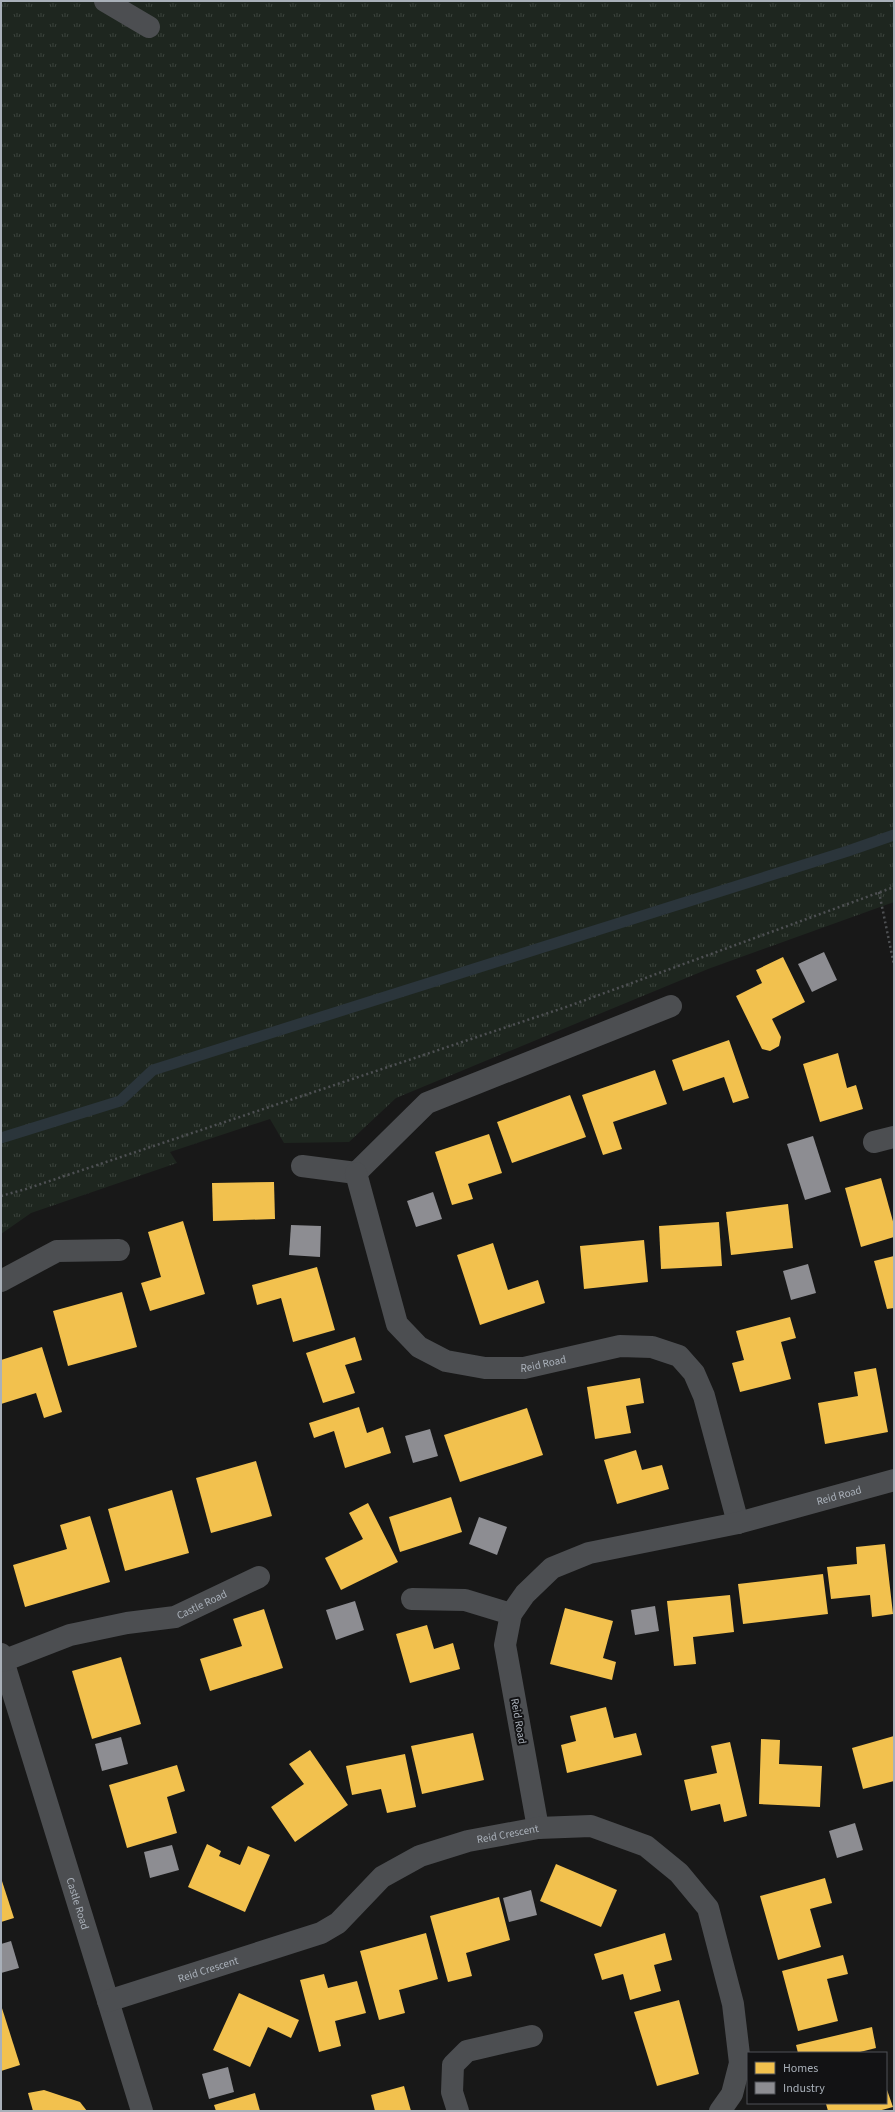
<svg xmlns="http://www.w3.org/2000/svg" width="895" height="2112" viewBox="0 0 895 2112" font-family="'Source Sans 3',sans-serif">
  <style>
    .grass { fill: url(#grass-tufts) }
    .homes { fill: #f2c14e }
    .industry { fill: #8d8d92 }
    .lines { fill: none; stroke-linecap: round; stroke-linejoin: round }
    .stream { stroke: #2b353b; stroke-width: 11 }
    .path { stroke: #4e5053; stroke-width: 2.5; stroke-dasharray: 2 3; stroke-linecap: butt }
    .minor { stroke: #4c4e51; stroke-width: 22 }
    .labels { text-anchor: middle; stroke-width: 4; stroke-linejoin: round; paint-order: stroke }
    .street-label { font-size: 11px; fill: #a9b0b9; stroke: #121214 }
  </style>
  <defs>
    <pattern id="grass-tufts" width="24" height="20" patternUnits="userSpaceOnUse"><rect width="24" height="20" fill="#1e261f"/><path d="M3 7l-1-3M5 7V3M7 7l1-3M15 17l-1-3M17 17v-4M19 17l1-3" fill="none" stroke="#3c433d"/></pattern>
  </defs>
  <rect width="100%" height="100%" fill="#181818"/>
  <path class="grass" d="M1,1h893v901l-186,67 -312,129 -47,44 -65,1 -14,-24 -100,33 7,11 -146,50 -30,21z"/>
  <g class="homes">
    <path d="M783,957l22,45 -33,17 9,18 -2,9 -9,5 -8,-2 -26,-53 26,-13 -6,-13z"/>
    <path d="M729,1040l20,58 -16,5 -9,-26 -41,14 -11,-31z"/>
    <path d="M838,1053l9,35 9,-3 7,24 -43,13 -17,-58z"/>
    <path d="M655,1070l12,34 -54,18 9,27 -19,6 -21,-60z"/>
    <path d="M570,1095l16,42 -74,26 -15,-41z"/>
    <path d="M489,1134l13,39 -34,11 5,15 -21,6 -17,-53z"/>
    <path d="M881,1178l13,47v12l-33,10 -16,-59z"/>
    <path d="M274,1182l1,37 -62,2 -1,-38z"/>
    <path d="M788,1204l5,44 -62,7 -5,-43z"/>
    <path d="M183,1221l22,73 -55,17 -9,-28 20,-6 -13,-45z"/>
    <path d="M719,1222l3,44 -61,3 -2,-43z"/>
    <path d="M644,1240l4,42 -64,7 -4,-43z"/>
    <path d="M493,1243l15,47 30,-10 7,23 -65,22 -23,-70z"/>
    <path d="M894,1256v52l-7,1 -13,-48z"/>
    <path d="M317,1267l18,63 -42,12 -12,-44 -24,7 -5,-20z"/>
    <path d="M122,1292l15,55 -69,19 -15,-55z"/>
    <path d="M790,1317l6,21 -15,4 10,37 -51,13 -8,-29 12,-3 -8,-29z"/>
    <path d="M355,1337l7,23 -17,5 10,28 -32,10 -17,-50z"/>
    <path d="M42,1347l20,65 -18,6 -8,-25 -35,11v-44z"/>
    <path d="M876,1368l12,64 -63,12 -7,-41 40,-7 -4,-24z"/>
    <path d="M640,1378l4,25 -18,3 5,27 -36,6 -8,-52z"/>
    <path d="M359,1407l8,26 16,-6 8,26 -46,15 -11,-37 -20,7 -5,-15z"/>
    <path d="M527,1408l16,47 -83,27 -16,-47z"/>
    <path d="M636,1450l6,20 20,-5 7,24 -52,15 -13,-44z"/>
    <path d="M256,1461l16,55 -61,17 -15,-55z"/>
    <path d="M172,1490l17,63 -64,18 -17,-62z"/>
    <path d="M451,1497l11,35 -62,20 -11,-35z"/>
    <path d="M368,1503l30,59 -57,28 -16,-32 38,-19 -14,-26z"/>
    <path d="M90,1516l20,66 -85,25 -12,-42 54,-16 -7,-24z"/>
    <path d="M885,1544l8,70 -21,3 -2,-22 -39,4 -4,-32 30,-3 -1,-17z"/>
    <path d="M823,1574l5,40 -85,10 -5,-40z"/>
    <path d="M730,1595l4,37 -41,5 3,27 -22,2 -7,-65z"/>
    <path d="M565,1608l48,13 -10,37 13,4 -4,18 -62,-16z"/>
    <path d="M264,1609l19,59 -73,23 -10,-32 42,-13 -9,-27z"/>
    <path d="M427,1625l7,24 19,-6 7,26 -50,14 -14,-49z"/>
    <path d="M121,1657l20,67 -49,15 -20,-68z"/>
    <path d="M606,1707l8,31 22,-5 6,22 -75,18 -6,-28 15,-4 -6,-25z"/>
    <path d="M473,1733l11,47 -62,14 -11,-48z"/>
    <path d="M894,1736v45l-31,8 -11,-41z"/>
    <path d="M761,1739l19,1 -1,24 43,2 -2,41 -61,-3z"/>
    <path d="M730,1742l17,74 -23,6 -4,-18 -29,7 -7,-31 33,-7 -6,-27z"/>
    <path d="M310,1750l38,55 -53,37 -24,-35 33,-23 -15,-20z"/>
    <path d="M405,1754l11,53 -29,6 -6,-24 -29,6 -6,-29z"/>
    <path d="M177,1765l8,26 -18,6 10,36 -50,15 -18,-63z"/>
    <path d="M207,1844l14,7 -2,5 21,9 8,-19 22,9 -25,57 -57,-25z"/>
    <path d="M556,1864l61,26 -16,37 -61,-26z"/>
    <path d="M1,1878l13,40 -13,4z"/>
    <path d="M825,1878l7,25 -22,6 11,38 -43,13 -18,-64z"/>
    <path d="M499,1897l11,43 -44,13 6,23 -24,6 -18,-66z"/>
    <path d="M426,1933l12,46 -39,11 6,23 -26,7 -19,-69z"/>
    <path d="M665,1933l7,27 -18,5 7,26 -31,9 -7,-26 -21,6 -8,-26z"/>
    <path d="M843,1955l5,19 -21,5 11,42 -40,10 -16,-60z"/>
    <path d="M324,1974l4,14 29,-7 9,32 -31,8 6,25 -22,6 -19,-72z"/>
    <path d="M239,1993l60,27 -8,18 -23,-11 -18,40 -37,-17z"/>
    <path d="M679,2000l20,74 -42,12 -23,-74z"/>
    <path d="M1,2005l19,60 -19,6z"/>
    <path d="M872,2027l4,21 -20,5h-58l-2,-8z"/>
    <path d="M404,2086l7,25h-36l-4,-16z"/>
    <path d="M886,2087l7,20 -15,4h-50l-2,-7 3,-1h57z"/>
    <path d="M44,2090l36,12 7,9h-54l-5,-18z"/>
    <path d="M255,2093l5,18h-44l-2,-6z"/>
  </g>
  <g class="industry">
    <path d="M824,952l13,28 -25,12 -14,-28z"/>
    <path d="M813,1136l18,56 -26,8 -18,-56z"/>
    <path d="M433,1192l9,27 -26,8 -9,-26z"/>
    <path d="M291,1225l30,1 -1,31 -31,-2z"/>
    <path d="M808,1264l8,29 -25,7 -8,-29z"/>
    <path d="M430,1429l8,27 -25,7 -8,-27z"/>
    <path d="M479,1517l28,10 -10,28 -28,-11z"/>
    <path d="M355,1601l9,29 -28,10 -10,-30z"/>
    <path d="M655,1606l4,25 -24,4 -4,-25z"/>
    <path d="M121,1737l7,27 -26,7 -7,-27z"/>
    <path d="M855,1823l8,27 -26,8 -8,-27z"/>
    <path d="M172,1845l7,25 -29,8 -6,-26z"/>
    <path d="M531,1890l6,25 -28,7 -6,-24z"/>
    <path d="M11,1941l8,27 -18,5v-29z"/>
    <path d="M228,2067l6,25 -25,7 -7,-25z"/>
  </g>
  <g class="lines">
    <path class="stream" d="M1,1138l119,-37 33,-31 695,-219 46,-16"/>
    <g class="path">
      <path d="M879,892l15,73"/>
      <path d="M1,1196l25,-7 543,-183 325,-119"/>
    </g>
    <g class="minor">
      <path d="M105,1l44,26"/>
      <path d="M874,1142l20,-5"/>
      <path d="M302,1166l54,7 71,-70 244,-97"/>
      <path id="s1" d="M356,1173l41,151 22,23 27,14 39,7h39l96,-22 32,1 27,9 15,17 10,23 34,127"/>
      <path d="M1,1281l56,-30 62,-1"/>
      <path d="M412,1599l53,1 46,14"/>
      <path id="s2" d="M1,1654l141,457"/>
      <path id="s3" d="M3,1661l67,-26 57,-12 48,-6 84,-40"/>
      <path id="s4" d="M538,1828l-33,-183 6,-31 14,-20 27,-26 37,-15 149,-30 156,-43"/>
      <path id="s5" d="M108,2001l213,-68 17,-10 44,-46 38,-21 48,-15 70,-13 53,-2 55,20 33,27 29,35 25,96 7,59 -8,31 -12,17"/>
      <path d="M458,2111l-6,-19 1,-27 14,-14 65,-15"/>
    </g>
  </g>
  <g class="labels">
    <g class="street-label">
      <text dy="4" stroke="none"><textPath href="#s1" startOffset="317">Reid Road</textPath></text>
      <text dy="4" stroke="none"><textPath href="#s4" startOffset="576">Reid Road</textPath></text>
      <text dy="4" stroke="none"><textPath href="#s3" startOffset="208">Castle Road</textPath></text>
      <text transform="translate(519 1721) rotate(80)" y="4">Reid Road</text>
      <text dy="4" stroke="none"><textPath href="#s5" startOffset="441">Reid Crescent</textPath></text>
      <text dy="4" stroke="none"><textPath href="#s2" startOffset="261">Castle Road</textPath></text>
      <text dy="4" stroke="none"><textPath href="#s5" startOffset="105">Reid Crescent</textPath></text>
    </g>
  </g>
  <rect width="895" height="2112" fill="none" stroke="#a9b0b9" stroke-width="4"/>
  <rect x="747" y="2052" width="140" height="52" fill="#121214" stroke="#4e5156"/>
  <rect x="755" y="2062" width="20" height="12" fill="#f2c14e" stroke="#4e5156"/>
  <text x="783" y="2072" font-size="12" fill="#a9b0b9">Homes</text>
  <rect x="755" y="2082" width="20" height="12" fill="#8d8d92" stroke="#4e5156"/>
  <text x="783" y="2092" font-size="12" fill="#a9b0b9">Industry</text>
</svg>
